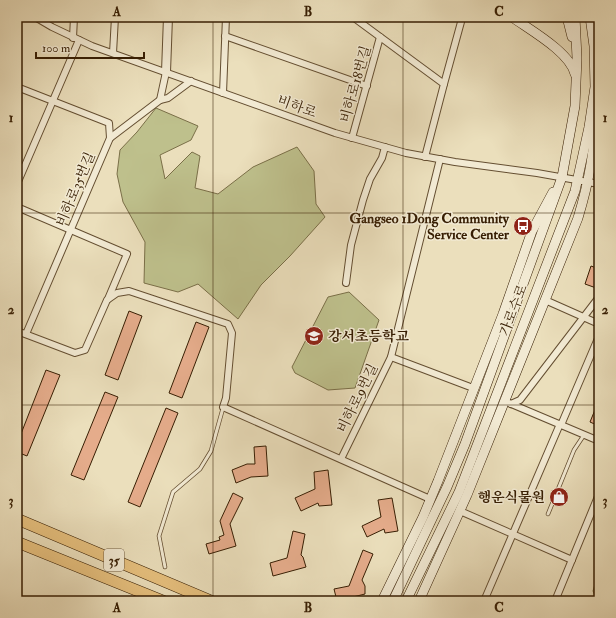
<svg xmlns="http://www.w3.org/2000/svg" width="616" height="618" viewBox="0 0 616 618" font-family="'IM FELL Double Pica','Noto Serif KR',serif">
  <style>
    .green { fill: #bec08c; stroke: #7a6f48 }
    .building { fill: #e5ac8b; stroke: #371e03 }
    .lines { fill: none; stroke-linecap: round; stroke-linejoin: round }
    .service-casing { stroke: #644e31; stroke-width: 4.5 }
    .minor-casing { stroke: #644e31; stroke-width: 8 }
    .tertiary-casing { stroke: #644e31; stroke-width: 10 }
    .secondary-casing { stroke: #371e03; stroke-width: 10 }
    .motorway-casing { stroke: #371e03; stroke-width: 12 }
    .service { stroke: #f2ead3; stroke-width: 3 }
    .minor { stroke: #f2ead3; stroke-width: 6 }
    .tertiary { stroke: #f2ead3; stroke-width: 8 }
    .secondary { stroke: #f2ead3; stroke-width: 9 }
    .motorway { stroke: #e6c07e; stroke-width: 11 }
    .grid { fill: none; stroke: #371e03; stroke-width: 1; stroke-opacity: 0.55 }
    .labels { text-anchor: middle; stroke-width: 3; stroke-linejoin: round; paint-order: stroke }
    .shield { fill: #f2ead3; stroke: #6f5b41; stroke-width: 1 }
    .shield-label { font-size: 13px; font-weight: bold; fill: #371e03 }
    .street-label { font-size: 14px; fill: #371e03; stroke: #f2ead3 }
    .poi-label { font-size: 14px; font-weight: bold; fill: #371e03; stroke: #f2ead3; text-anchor: end }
    .neatline { fill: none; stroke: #371e03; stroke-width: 1.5 }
    .grid-label { font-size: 13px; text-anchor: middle; font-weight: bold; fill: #371e03 }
  </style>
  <rect width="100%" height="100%" fill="#ebdfbc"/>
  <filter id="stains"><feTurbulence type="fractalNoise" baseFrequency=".005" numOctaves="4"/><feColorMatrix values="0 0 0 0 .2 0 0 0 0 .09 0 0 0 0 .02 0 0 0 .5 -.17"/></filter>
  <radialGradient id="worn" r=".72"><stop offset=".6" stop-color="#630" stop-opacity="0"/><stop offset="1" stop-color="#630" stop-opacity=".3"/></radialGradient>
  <g class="green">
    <path d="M156,108l42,18 -7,14 -31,15 5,24 27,-27 8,4 -5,32 23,6 35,-27 44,-20 17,24 2,33 9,13 -35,39 -29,29 -23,34 -40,-35 -20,8 -34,-9 1,-41 -22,-40 -6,-28 3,-24 17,-18z"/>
    <path d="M349,292l30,28 -24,68 -27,2 -33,-17 -3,-6 36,-70z"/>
    <path d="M599,570v31h-2l-4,-10z"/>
  </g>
  <g class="building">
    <path d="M591,266l8,3v20l-14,-5z"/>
    <path d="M129,311l13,5 -24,64 -13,-5z"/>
    <path d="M196,322l13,5 -27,71 -13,-5z"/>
    <path d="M46,370l14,5 -33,81 -10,-4v-8z"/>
    <path d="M105,392l13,5 -34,83 -13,-5z"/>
    <path d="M599,400v26l-9,-4z"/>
    <path d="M166,408l12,5 -38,94 -12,-5z"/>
    <path d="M266,446l2,30 -17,1 -15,6 -4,-13 15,-6h8l-1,-17z"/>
    <path d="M328,470l4,35 -13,1 -1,-3 -17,8 -6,-13 20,-9 -1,-17z"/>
    <path d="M233,493l10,5 -13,26 6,22 -27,8 -3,-10 14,-4 -1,-3 5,-2 -4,-14z"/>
    <path d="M392,498l6,33 -13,2 -1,-4 -17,8 -5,-11 19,-9 -3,-17z"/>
    <path d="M293,531l12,3 -4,21 2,2 3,10 -33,9 -3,-13 17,-5z"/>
    <path d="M363,550l10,4 -11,26 3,6v8l-28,7 -3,-12 15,-3z"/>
  </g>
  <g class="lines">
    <g class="service-casing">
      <g id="service">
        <path d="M548,514l26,-64 10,-15"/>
        <path d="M165,567l-6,-31 14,-44 27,-23 11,-18 12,-43"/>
      </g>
    </g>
    <g class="minor-casing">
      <g id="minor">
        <path d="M35,17l17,10 40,19 243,87 71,20 49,9 82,11 62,11"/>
        <path d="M353,17l91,67 -19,73"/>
        <path d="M225,36l142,50"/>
        <path d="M73,38l1,-21"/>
        <path d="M113,53l2,-36"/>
        <path d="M444,84l17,-62v-5"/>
        <path d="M17,87l92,36 1,15"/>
        <path d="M223,93l3,-76"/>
        <path d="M160,100l8,-2 23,-17"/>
        <path d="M352,138l28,-101"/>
        <path d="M17,184l62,-144"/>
        <path d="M17,207l110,47 -19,45"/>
        <path d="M346,283l5,-38 12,-45 7,-21 12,-21 3,-11"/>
        <path d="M545,300l54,24"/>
        <path d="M17,331l58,22 10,-3 22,-50 10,-7 12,-2 99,33 4,9 -6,65 -3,9 207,92"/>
        <path d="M26,334l84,-196 50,-38 6,-28"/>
        <path d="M391,357l82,31"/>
        <path d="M509,403l90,38"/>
        <path d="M511,404l9,-4 79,-103"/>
        <path d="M561,425l38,-89"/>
        <path d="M341,459l50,-102 49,-198"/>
        <path d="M460,511l112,49"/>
        <path d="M484,601l76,-177"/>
        <path d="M555,601l44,-107"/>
      </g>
    </g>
    <g class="tertiary-casing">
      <path id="tertiary" d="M166,72l2,-55"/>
    </g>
    <g class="secondary-casing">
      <g id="secondary">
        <path d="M512,17c18,13 58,35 63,57"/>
        <path d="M567,17l5,20"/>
        <path d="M382,601l41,-84 15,-36 65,-167 29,-83 21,-39"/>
        <path d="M393,601l54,-114 18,-43 97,-267 13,-71 2,-48 -2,-41"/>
        <path d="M406,601l53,-109 116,-301 14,-64 6,-40 -1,-41 -4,-29"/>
        <path d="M419,601l48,-106 111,-277c10,-33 17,-65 17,-100"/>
      </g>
    </g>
    <g class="motorway-casing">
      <g id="motorway">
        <path d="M17,519l194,82"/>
        <path d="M17,542l146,59"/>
      </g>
    </g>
    <use href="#service" class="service"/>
    <use href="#minor" class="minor"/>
    <use href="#tertiary" class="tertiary"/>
    <use href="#secondary" class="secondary"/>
    <use href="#motorway" class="motorway"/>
  </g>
  <path class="grid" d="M213,17v584M403,17v584M17,213h582M17,405h582"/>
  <defs>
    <g id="bus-disc" transform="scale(1)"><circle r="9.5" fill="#8f2418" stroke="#f2ead3"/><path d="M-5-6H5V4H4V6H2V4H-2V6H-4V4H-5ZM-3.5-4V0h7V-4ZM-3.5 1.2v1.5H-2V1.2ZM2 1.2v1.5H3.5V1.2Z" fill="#fff"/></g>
    <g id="school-disc" transform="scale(1)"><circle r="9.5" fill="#8f2418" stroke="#f2ead3"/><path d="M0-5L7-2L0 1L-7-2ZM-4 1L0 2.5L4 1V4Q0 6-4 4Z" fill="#fff"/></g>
    <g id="shop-disc" transform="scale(1)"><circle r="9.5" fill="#8f2418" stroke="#f2ead3"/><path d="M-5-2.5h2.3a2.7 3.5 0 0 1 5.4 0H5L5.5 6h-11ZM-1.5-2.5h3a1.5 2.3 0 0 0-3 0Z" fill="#fff"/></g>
  </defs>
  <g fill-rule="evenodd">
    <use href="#bus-disc" x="523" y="226"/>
    <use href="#school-disc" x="314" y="336"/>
    <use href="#shop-disc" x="559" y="497"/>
  </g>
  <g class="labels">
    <rect class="shield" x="104" y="549" width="20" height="22" rx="3"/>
    <g class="shield-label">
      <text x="114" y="565">35</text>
    </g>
    <g class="street-label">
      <text transform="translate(355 84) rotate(-74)" y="5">비하로18번길</text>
      <text transform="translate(297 106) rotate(20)" y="5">비하로</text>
      <text transform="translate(75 189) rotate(-67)" y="5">비하로35번길</text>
      <text transform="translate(513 310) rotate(-69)" y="5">가로수로</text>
      <text transform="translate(357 398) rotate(-64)" y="5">비하로9번길</text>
    </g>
    <g class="poi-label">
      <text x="509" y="223">Gangseo 1Dong Community<tspan x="509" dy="16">Service Center</tspan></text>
      <text x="328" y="341" text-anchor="start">강서초등학교</text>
      <text x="545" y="502">행운식물원</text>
    </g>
  </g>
  <rect width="616" height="618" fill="none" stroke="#ebdfbc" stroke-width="44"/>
  <path d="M36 52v6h108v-6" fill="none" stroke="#371e03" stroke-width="2"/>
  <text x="42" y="52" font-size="12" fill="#371e03" stroke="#f2ead3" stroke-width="3" paint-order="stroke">100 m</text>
  <rect x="22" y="22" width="572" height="574" class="neatline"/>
  <g class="grid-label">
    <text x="117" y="16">A</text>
    <text x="308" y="16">B</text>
    <text x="499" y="16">C</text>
    <text x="11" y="122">1</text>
    <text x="605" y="122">1</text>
    <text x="11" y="314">2</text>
    <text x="605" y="314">2</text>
    <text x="11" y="505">3</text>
    <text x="605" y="505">3</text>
    <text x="117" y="612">A</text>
    <text x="308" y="612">B</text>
    <text x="499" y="612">C</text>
  </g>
  <rect width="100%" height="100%" filter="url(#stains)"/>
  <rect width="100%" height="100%" fill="url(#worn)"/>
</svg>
